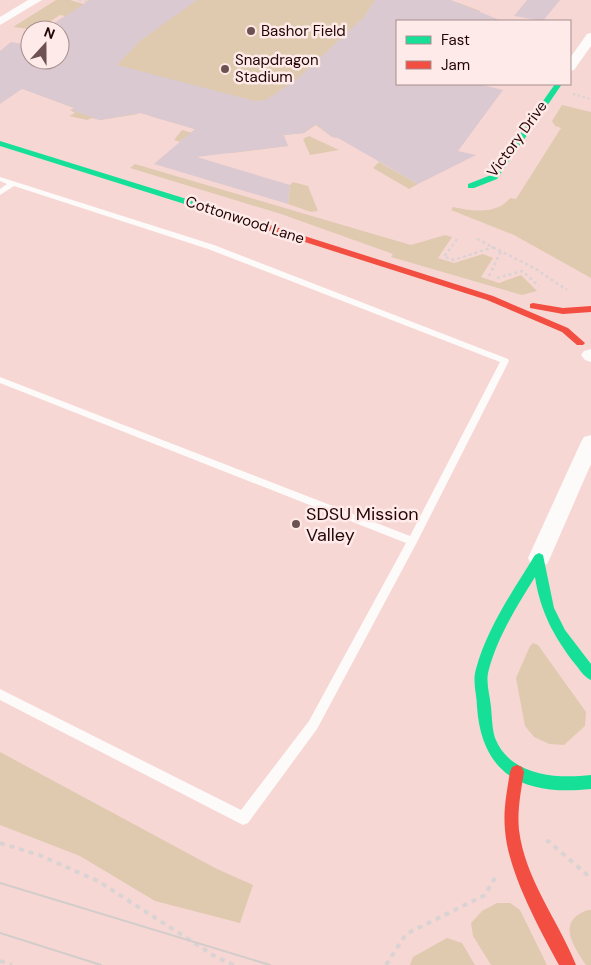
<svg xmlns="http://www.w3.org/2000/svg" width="591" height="965" viewBox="0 0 591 965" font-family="'DM Sans',sans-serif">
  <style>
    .built { fill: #f7d7d4; fill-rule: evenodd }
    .green { fill: #dfcab0 }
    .building { fill: #dbc9d1 }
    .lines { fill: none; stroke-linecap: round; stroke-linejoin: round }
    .path-far2 { stroke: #dad3d3; stroke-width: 2; stroke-dasharray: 2.5 2.5; stroke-linecap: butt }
    .path-far1 { stroke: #dad3d3; stroke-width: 2.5; stroke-dasharray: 3 3; stroke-linecap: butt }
    .path { stroke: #dad3d3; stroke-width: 4; stroke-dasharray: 5 5; stroke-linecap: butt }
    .lane { fill: #fdfafa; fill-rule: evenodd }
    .street { fill: #fdfafa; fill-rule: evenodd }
    .fast { fill: #16e098; fill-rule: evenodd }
    .jam { fill: #f24e42; fill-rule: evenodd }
    .tram { stroke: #d2cccb; stroke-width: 2 }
    .poi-dot { fill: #6d5251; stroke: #feeae8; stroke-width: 2 }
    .labels { text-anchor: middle; stroke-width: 5; stroke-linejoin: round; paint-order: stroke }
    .far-poi-label { font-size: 15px; fill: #240505; stroke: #feeae8; text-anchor: start }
    .far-street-label { font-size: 15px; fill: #240505; stroke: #feeae8 }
    .poi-label { font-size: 18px; fill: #240505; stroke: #feeae8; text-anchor: start }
  </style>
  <rect width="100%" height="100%" fill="#f4e0de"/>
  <path class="built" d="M0,0h591v965h-591zM397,21h173v63h-173zM30,30h30v30h-30z"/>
  <g class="green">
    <path d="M56,0h14l14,4 4,-4h350l-1,3h22l21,8 -5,10h-78v63h30l-24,28 -34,30 -37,-5 -16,-12 -12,8 -36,4 2,6 16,-2 2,5 -56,7 -18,-1 -40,-12 8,-10 28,8 -2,-5 -58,-17 -3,-5 -29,-5 20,8 -38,6 -8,-2 -5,2 -18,-4 6,-3 -5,-3 4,-2 -40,-15 26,-33v-30h-16l21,-14 -5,-1 -23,15 -24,-3z"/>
    <path d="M562,105l29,7v166l-77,-43 -63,-25 2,-3c19,4 44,8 57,-9l6,1 45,-71 -6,-2 -3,-5z"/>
    <path d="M309,136l30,14 -29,5 -7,-16z"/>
    <path d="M379,162l39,22 -9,5 -36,-21z"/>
    <path d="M135,164l276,81 34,-10 7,2 -14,21 16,5 29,-9 10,4 -12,19 18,6 22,-8 16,16 -15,4 -131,-38 2,-3 -112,-40 -151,-46z"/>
    <path d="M293,182l15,4 10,25 -7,1 -23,-8 2,-19z"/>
    <path d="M533,643l5,2 48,67 -1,14 -21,19 -15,-1 -15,-7 -9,-11 -9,-48 14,-32z"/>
    <path d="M0,752l217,117 36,16 -13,38 -85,-22 -75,-45 -80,-31z"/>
    <path d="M497,903h13l10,7 27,55h-56l-18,-29 -2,-13 11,-12z"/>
    <path d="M588,910h3v55h-5c-13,-20 -30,-44 2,-55z"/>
    <path d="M447,938l15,5 13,22h-65l3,-8z"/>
  </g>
  <g class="building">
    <path d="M90,0h107l-57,41 -23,24 138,36 11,-1 31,-21 67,-62 11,-17h76l51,21h-105v63h82l24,6 -45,61 18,4 -58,29 -80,-46 -6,-1 -16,-13 -12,9 -20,2 4,11 -91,11 93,28 -2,19 -134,-40 41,-35 -55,-16 -40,7 -29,-10 4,-2 -53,-19 -22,15v-53l11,-9 12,2 7,-5v21h30v-30h-16z"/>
    <path d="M527,0h33l-17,21 -29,-5z"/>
  </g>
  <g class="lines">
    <g class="path-far2">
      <path d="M79,0l8,2"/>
      <path d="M573,94l18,5"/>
    </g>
    <g class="path-far1">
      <path d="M457,239l-13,18 10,3 39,-13"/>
      <path d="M477,239l59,30 31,21"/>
      <path d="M489,276l12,-25"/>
      <path d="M497,278l25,-7 17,15"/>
    </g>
    <g class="path">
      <path d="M546,842l2,-1 43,37"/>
      <path d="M0,843l39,12 59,26 118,76 18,8"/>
      <path d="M0,961l12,4"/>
      <path d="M386,965l20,-31 79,-39 11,-19"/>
    </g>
    <path class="lane" d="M0,177l214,68 294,114 1,2 -93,183 -99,185 -69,94 -5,2 -243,-125v-11l241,121 68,-89 97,-178 -406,-160v-6l410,159 90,-174 -292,-113 -194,-63 -14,9v-6l7,-5 -7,-3z"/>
    <g class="street">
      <path d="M28,0h14l-42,25v-8z"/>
      <path d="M591,33v13l-17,24 -4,1v-13l17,-24z"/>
      <path d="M591,349v13l-6,-2 -4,-5 3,-4z"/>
      <path d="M591,435v29l-41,94 -3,6 -8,3 -8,-3 -3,-6 53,-116 3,-5z"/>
    </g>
    <g class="fast">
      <path d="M555,84h7l-65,95 -23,9h-6v-4l23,-9z"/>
      <path d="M0,141l251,78 1,2 -1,2h-6l-245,-77z"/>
      <path d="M539,553l4,2 11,53 11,22 26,34v16c-7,-3 -11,-10 -16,-16 -21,-27 -35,-53 -40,-87 -18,29 -37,59 -46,92 -4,13 1,26 2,38 1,10 1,21 4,31 15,38 61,41 96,37v14c-65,7 -109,-12 -114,-82 0,-13 -5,-25 -1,-38 11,-41 37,-78 59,-114z"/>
    </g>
    <g class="jam">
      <path d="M248,218l245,78 75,32 17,15 -2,2h-6l-15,-13 -75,-32 -242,-77 -1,-2z"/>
      <path d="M533,303l30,5 28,-2v6l-28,2 -33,-6v-4z"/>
      <path d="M517,765l5,2 2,5c-3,19 -7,39 -5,58 6,49 39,90 57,135h-17c-20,-37 -51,-93 -54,-135 -2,-20 2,-39 5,-58l2,-5z"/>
    </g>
    <g class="tram">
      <path d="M0,883l270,82"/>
      <path d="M0,933l101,32"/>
    </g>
  </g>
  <g class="poi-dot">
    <circle cx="251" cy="31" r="5"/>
    <circle cx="225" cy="69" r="5"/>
    <circle cx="296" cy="524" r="5"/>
  </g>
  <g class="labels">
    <g class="far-poi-label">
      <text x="261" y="36">Bashor Field</text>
      <text x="235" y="65">Snapdragon<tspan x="235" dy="17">Stadium</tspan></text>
    </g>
    <g class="far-street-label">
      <text transform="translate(517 139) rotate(-54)" y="5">Victory Drive</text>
      <text transform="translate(245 220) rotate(18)" y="5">Cottonwood Lane</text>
    </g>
    <g class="poi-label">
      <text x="306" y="520">SDSU Mission<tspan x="306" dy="21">Valley</tspan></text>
    </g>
  </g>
  <rect x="396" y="20" width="175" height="65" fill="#feeae8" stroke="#a78e8d"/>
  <rect x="406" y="36" width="25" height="8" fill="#16e098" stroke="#a78e8d"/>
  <text x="441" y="45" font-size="15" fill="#240505">Fast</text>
  <rect x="406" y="61" width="25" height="8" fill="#f24e42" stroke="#a78e8d"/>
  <text x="441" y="70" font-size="15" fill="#240505">Jam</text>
  <g transform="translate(45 45) rotate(21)"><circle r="24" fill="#feeae8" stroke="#a78e8d"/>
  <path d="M0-4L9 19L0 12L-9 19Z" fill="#6d5251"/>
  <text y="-8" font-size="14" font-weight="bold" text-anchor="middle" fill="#240505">N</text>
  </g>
</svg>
